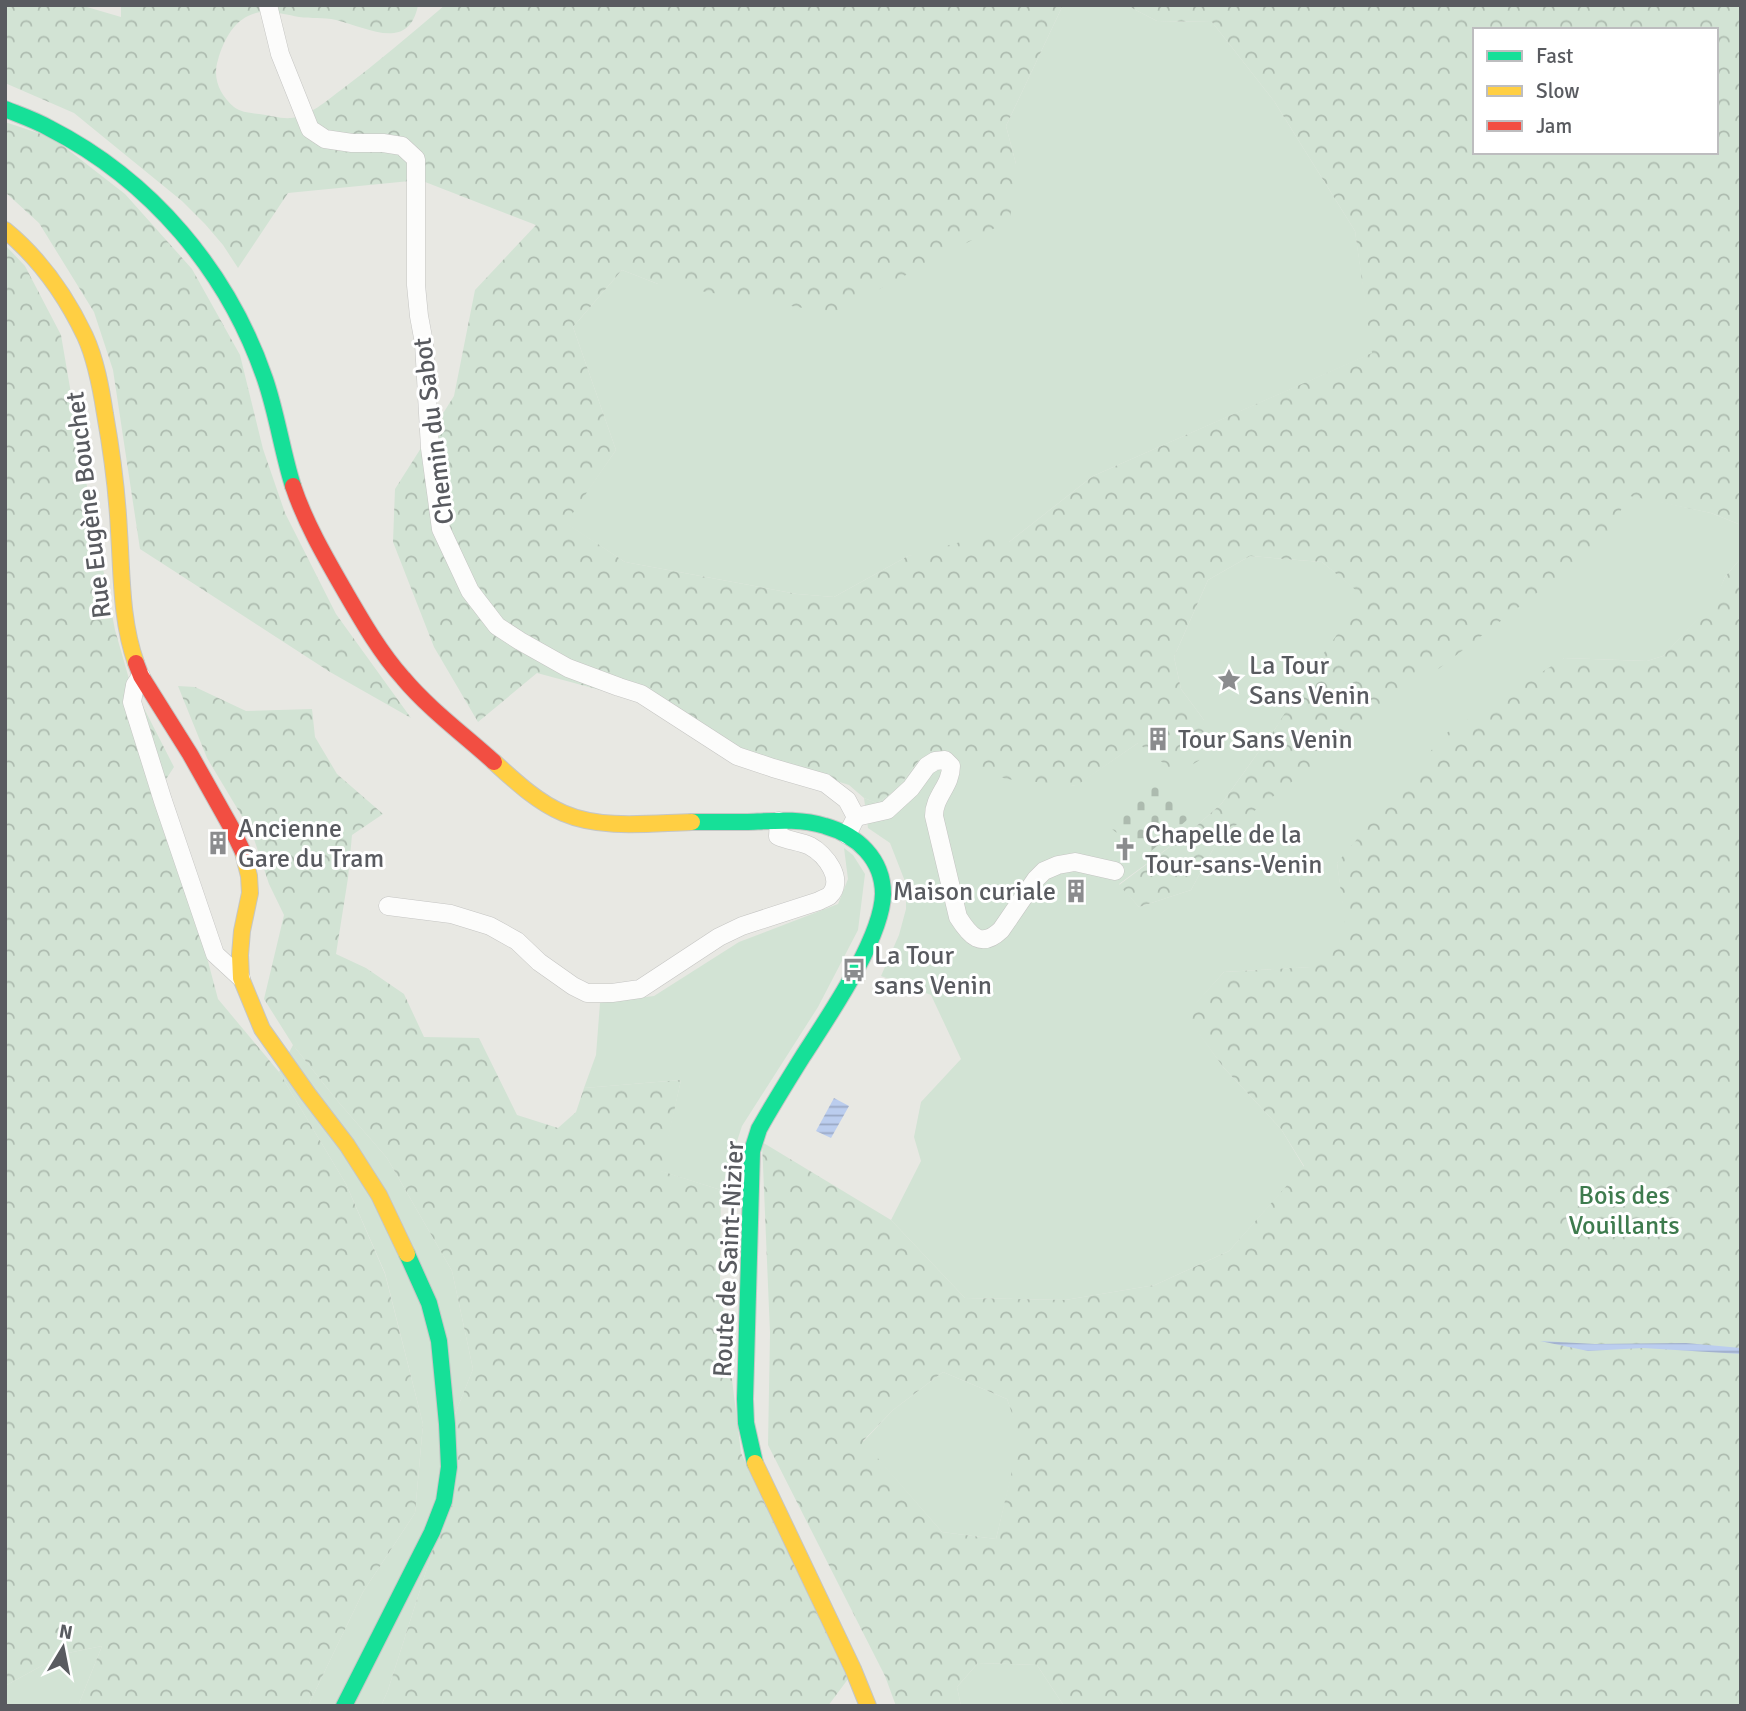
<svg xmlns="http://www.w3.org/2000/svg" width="1746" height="1711" viewBox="0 0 1746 1711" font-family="Signika,sans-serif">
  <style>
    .green { fill: #d2e3d4 }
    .forest { fill: url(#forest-crowns); fill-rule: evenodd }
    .cemetery { fill: url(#cemetery-stones) }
    .water { fill: url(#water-rules) }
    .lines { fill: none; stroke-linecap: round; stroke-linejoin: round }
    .street-casing { stroke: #c5c5c3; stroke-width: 19 }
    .fast-casing { stroke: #c5c6c5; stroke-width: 18 }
    .slow-casing { stroke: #c5c6c5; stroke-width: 18 }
    .jam-casing { stroke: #c5c6c5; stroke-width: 18 }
    .street { stroke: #fcfcfb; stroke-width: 18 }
    .fast { stroke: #16e098; stroke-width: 16 }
    .slow { stroke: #ffcf43; stroke-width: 16 }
    .jam { stroke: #f24e42; stroke-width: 16 }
    .labels { text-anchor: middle; stroke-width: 6; stroke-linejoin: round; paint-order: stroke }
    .street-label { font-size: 26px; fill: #595b60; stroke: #fff }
    .poi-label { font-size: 26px; fill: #595b60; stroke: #fff; text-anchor: start }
    .park-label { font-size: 26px; fill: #3e7b4e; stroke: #fff }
  </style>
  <defs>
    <pattern id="forest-crowns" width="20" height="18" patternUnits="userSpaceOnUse" patternTransform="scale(1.75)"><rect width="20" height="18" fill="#d2e3d4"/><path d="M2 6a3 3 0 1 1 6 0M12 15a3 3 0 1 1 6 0" fill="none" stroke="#adbbaf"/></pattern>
    <pattern id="cemetery-stones" width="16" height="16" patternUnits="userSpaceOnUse" patternTransform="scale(1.75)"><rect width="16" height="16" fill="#d2e3d4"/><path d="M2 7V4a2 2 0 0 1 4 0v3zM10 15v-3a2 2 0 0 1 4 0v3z" fill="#adbbaf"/></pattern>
    <pattern id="water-rules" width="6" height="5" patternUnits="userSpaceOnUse" patternTransform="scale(1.75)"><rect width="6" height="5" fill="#bbcdee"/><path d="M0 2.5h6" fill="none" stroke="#9ba9c4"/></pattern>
  </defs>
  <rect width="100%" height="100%" fill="#e8e8e3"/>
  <g class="green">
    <path d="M1063,5h63l31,16 55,1 62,79 81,130 18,122 -280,123 -84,66 -101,14 -74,41 -37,-3 -172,-32 -60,-39 51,-73 -43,-123 49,-57 36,14 358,-120 -10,-38z"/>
    <path d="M1625,494l86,19 30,12v33l-16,19 -9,23 -53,56 -16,5 -83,-3 -227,205 11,75 -36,29 -88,5 -38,43 38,53 57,61 23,38 -75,84 -74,34 -90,15 -100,-2 -74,-78 30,-59 -7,-24 7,-35 40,-43 -30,-64 -50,-19 18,-41 7,-26v-25l-16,-41 -22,-15 -4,-30 13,5 18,-12 24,-31 18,-7 138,33 63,-43 66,-23 -23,-31 -7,-32 34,-77 42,-24 72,6 43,35 -90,132 -53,74 -31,28 -72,53 20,23 52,-17 28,-52z"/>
    <path d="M844,848l9,7 12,19 -7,56 -40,77 -76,119 -21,64 -61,-19 21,-91 -97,8 12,-33 4,-52 54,-7 85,-54 99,-38 10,-25z"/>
    <path d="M293,1045l42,53 52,60 65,113 21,98 -18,45 -26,148 -41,128 -7,16h-73l55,-114 52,-79 8,-89 -38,-151 -39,-89 -67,-112z"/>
    <path d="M943,1372l64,27 14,38 -25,102 -54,-7 -79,-90 30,-32z"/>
    <path d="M102,1646l-24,60h-73v-20l58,-32z"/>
    <path d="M978,1663l59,2 27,41h-103l-4,-19z"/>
  </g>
  <g class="forest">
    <path d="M5,5h75l41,12v-12h297c-9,48 -52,22 -82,15 -13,-3 -25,-1 -37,-3 -12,-2 -25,-6 -37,-5 -25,2 -38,26 -44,48 -6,18 2,35 16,47 6,5 16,6 25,7 10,1 22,5 32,4 19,-2 35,-17 50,-28 36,-27 70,-56 104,-85h618l-57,121 10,38 -6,56 -176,93 -176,-29 -36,-14 -49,57 43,123 -50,73 59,39 172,32 37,3 74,-41 79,-21 22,7 84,-66 279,-123 -17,-122 -81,-130 -62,-79 -55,-1 -31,-16h615v520l-30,-12 -86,-18 -10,38 -396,305 -28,52 -52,17 -20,-22 72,-54 31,-28 53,-74 36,-58 53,-74 -42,-35 -72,-6 -42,24 -34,77 7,32 23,31 -1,38 -26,16 -39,-31 -62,43 -70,-7 -69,-26 -18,7 -24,31 -18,12 -13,-5 -15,-13 -81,-26 -22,7 -105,-65 -104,-28 -59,49 -44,-75 -41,-105 2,-53 59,-93 21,-106 61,-65 -116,-45 -132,13 -50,75 -15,-23 -18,-21 -23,-23 -108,-88 -69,-30zM1475,30h241v122h-241z"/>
    <path d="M5,122l48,16 72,56 67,75 48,86 23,94 22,64 51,101 75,104 -81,-46 -190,-123 -27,-179 -19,-58 -55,-89 -34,-31z"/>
    <path d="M5,245l20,21 36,69 24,141 30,154 14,49 45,88 -19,29 46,139 17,64 61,73 67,112 39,90 38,150 -8,89 -52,79 -55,114h-230l24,-60 -39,8 -58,32z"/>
    <path d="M1741,558v1148h-677l-27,-41 -59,-2 -21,24 4,19h-65l-11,-30 -117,-231 2,-112 -8,-191 129,78 74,78 100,2 90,-15 74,-34 75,-85 -23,-37 -57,-61 -39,-53 39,-43 87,-5 36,-29 -10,-75 108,-129 119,-76 83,3 16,-5 52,-56 10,-23zM943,1372l64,27 13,38 -24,102 -54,-7 -79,-91 30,-31z"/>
    <path d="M178,686l17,1 51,24 66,-2 3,28 22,37 46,40 -31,21 -4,43 -12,76 30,14 38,26 20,43 55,1 38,77 41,13 18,-16 8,-24 97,-8 -20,91 60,19 -1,92 21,171 107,226 -20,27h-447l7,-16 41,-128 26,-148 18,-45 -21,-98 -65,-113 -52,-60 -42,-53 -29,-46 20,-84 -15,-31 -17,-51 -45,-75z"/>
  </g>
  <path class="cemetery" d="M1156,775l39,38 -45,39 -12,-12 -6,5 -20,-16z"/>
  <g class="water">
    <path d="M834,1098l15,8 -18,32 -15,-7z"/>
    <path d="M1540,1341l55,3 91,-1 55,5v6l-98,-6 -55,3z"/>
  </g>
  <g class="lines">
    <g class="street-casing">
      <g id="street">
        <path d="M268,5l12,49 30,75 15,10 27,4h31l19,3 14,13v126l3,31 5,27 6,105 11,81 29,62 27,35 23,15 48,27 51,19 22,7 96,62 36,12 52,15 22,17 9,17 -9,18"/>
        <path d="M141,676l-6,9 -3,17 31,99 52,153 26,24"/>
        <path d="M856,817l31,-7 24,-22 16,-22 8,-5 10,-1 6,6c0,20 -17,30 -17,50l24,101c12,19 23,32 43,13l35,-51 8,-8 14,-6 17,-3 40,9"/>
        <path d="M388,906l63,8 39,12 27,15 22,21 34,24 14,7h25l28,-4 79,-52 23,-11 77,-25c3,-2 7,-3 10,-5 17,-16 -4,-42 -19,-50 -10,-5 -21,-5 -32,-10l1,-15"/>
      </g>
    </g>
    <g class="fast-casing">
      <g id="fast">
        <path d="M5,109c15,6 30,11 44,19 102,52 179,143 216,251 12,35 17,72 28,107"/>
        <path d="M692,822c18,0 36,0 54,0 26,-1 54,-4 79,4 32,9 58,33 58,68 -1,45 -55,123 -80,162 -15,24 -30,48 -44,73l-7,22 -7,248 1,24 9,40"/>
        <path d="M344,1706l88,-174 12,-31 5,-34 -2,-43 -8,-83 -10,-38 -22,-49"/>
      </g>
    </g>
    <g class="slow-casing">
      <g id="slow">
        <path d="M5,230c34,28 61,66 80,106 11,24 16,52 20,78 7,39 12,78 14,117 3,45 2,90 17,132"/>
        <path d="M494,762c21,19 43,40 69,51 39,17 88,10 129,9"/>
        <path d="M243,852l6,24 1,17 -8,38 -2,24 1,23 21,51 46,65 39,51 32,50 28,59"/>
        <path d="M755,1463l98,206 15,37"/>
      </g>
    </g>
    <g class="jam-casing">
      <g id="jam">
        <path d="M293,486c12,36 31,69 50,102 18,31 36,63 60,90 26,31 60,56 91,84"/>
        <path d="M136,663l5,13 49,78 41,73 12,25"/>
      </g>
    </g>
    <use href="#street" class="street"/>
    <use href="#fast" class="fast"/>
    <use href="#slow" class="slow"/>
    <use href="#jam" class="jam"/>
  </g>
  <defs>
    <g id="sight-bare" transform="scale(1.89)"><path d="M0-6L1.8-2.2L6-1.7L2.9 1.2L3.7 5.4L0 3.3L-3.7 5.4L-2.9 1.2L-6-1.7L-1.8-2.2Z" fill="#8b8c8e" stroke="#fff" stroke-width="2.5" paint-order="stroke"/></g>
    <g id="building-bare" transform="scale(1.89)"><path d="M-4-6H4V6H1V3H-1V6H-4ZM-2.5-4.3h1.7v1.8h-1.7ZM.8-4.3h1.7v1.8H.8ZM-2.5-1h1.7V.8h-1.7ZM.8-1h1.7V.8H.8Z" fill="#8b8c8e" stroke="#fff" stroke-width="2.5" paint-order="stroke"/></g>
    <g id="church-bare" transform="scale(1.89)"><path d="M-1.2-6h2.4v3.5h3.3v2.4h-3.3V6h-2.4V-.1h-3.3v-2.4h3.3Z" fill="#8b8c8e" stroke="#fff" stroke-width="2.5" paint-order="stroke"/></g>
    <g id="bus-bare" transform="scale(1.89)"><path d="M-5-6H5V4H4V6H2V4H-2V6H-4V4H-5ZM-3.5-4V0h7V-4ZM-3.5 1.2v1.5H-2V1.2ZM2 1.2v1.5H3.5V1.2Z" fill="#8b8c8e" stroke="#fff" stroke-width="2.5" paint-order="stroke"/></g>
  </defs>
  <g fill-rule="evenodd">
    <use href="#sight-bare" x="1229" y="680"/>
    <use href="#building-bare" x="1158" y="739"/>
    <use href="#building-bare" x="218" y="843"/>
    <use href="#church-bare" x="1125" y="849"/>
    <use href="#building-bare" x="1076" y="891"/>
    <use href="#bus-bare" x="854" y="970"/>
  </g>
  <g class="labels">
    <g class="street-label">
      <text transform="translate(433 431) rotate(-97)" y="9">Chemin du Sabot</text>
      <text transform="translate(88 505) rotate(-97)" y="9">Rue Eugène Bouchet</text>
      <text transform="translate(728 1259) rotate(-87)" y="9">Route de Saint-Nizier</text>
    </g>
    <g class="poi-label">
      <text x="1249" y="674">La Tour<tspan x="1249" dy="30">Sans Venin</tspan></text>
      <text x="1178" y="748">Tour Sans Venin</text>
      <text x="238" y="837">Ancienne<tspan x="238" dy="30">Gare du Tram</tspan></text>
      <text x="1145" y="843">Chapelle de la<tspan x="1145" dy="30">Tour-sans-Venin</tspan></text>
      <text x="1056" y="900" text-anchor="end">Maison curiale</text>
      <text x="874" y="964">La Tour<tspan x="874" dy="30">sans Venin</tspan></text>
    </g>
    <g class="park-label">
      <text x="1624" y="1204">Bois des<tspan x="1624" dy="30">Vouillants</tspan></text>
    </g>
  </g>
  <rect width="1746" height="1711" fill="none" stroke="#595b60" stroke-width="14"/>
  <rect x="1473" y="28" width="245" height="126" fill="#ffffff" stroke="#bdbdbf" stroke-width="2"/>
  <rect x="1487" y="51" width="35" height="10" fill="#16e098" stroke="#bdbdbf" stroke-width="2"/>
  <text x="1536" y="63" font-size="21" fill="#595b60">Fast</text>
  <rect x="1487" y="86" width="35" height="10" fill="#ffcf43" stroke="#bdbdbf" stroke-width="2"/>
  <text x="1536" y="98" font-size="21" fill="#595b60">Slow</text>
  <rect x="1487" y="121" width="35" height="10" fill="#f24e42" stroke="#bdbdbf" stroke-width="2"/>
  <text x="1536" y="133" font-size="21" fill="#595b60">Jam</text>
  <g transform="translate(63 1648) rotate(10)" stroke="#ffffff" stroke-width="5" paint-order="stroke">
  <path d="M0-5L12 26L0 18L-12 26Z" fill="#595b60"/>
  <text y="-10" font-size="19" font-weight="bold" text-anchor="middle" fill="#595b60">N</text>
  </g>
</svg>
